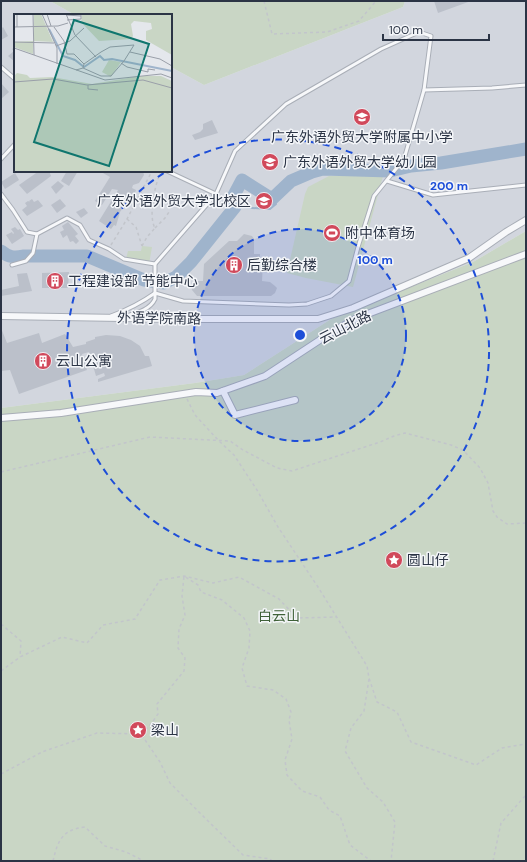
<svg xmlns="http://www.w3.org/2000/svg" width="527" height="862" viewBox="0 0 527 862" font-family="'DM Sans','Noto Sans SC',sans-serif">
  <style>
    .built { fill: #d2d6de }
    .green { fill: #c9d6c5 }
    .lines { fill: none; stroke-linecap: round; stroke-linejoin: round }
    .stream { stroke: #9fb4cc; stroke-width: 2 }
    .river { stroke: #9fb4cc; stroke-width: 13 }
    .building { fill: #bbc0ca }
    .lane-casing { stroke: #a9aeb7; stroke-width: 5 }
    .street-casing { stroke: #a9aeb7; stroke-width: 8 }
    .path { stroke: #c2c5cb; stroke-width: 1.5; stroke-dasharray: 3 3; stroke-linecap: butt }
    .lane { stroke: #f7f8fa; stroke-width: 3 }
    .street { stroke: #f7f8fa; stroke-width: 6 }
    .ring { fill: none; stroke: #1d4ed8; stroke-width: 2; stroke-dasharray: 7 5 }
    .labels { text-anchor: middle; stroke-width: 3; stroke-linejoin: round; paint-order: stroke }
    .poi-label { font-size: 14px; fill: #2b3445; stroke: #f4f6f9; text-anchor: start }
    .street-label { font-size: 14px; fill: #2b3445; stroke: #f4f6f9 }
    .park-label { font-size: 14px; fill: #3f6138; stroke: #f4f6f9 }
    .inset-river { fill: none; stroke: #9fb4cc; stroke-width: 2 }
    .inset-road { fill: none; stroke: #9a9fa9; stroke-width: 1 }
    .view { fill: #0f766e; fill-opacity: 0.15; stroke: #0f766e; stroke-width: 2 }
    .inset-edge { fill: none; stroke: #2b3445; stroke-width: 2 }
    .centre { fill: #1d4ed8; stroke: #f4f6f9; stroke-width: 2 }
    .ring-label { font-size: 12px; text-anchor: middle; font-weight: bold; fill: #1d4ed8; stroke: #f4f6f9; stroke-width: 3; stroke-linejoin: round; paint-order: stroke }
  </style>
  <rect width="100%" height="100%" fill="#e4e7ec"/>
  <path class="built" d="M1,1h49l25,14h-60v156h156v-104l33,18 199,-78 2,-6h121v230l-53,31 -142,57 -87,56 -49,8 -194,25z"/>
  <g class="green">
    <path d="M50,1h355l-2,6 -199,78 -33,-18v-52h-96z"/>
    <path d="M329,176h54l-30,111 -47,-9 -19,-5 18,-79 3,-7z"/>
    <path d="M526,231v630h-525v-453l194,-25 49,-8 87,-56 142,-57z"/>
    <path d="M142,246l10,1 -3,17 -23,-5 2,-8h13z"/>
  </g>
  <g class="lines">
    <path class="stream" d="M235,207l35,2 6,-5 -4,-5"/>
    <path class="river" d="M1,251c7,6 13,7 22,5h64l57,24 20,3 12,-6 15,-15 44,-55 -2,-10 9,-17 30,19 19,-18 21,-9 11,-3 67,2 21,-5 30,-3 85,-14"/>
  </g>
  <g class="building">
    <path d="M434,1h37l-33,12z"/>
    <path d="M3,27l5,9 -7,4v-11z"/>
    <path d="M15,47v15l-7,-6 6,-5 -2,-2z"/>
    <path d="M1,83l8,9 -8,7z"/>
    <path d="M212,120l6,13 -23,7 -3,-5 8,-3 3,-3v-5z"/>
    <path d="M39,171h10l2,5 -24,18 -8,-9z"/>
    <path d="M67,171h11l-9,15 -8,-5z"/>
    <path d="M104,171h39l1,4 -5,8 -6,2 -1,3 4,2 -4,11 -3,-2 -9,13 -4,14 -2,-1 -3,4 -12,-8 19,-31 -6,-1 -10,16 -7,-4 15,-24 -7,-4z"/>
    <path d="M15,173l4,7 -14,9 -4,-7z"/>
    <path d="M58,181l6,5 -8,8 -5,-7z"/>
    <path d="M32,199l2,3 4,-2 5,6 -16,10 -5,-6 5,-4 -2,-3 3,-2 2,1 -1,-1z"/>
    <path d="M60,199l6,7 -9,7 -6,-8z"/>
    <path d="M84,208l4,5 -7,5 -5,-6z"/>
    <path d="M68,222l10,12 -3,2 4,5 -3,3 -3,-3 -3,1 -3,-7 -4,3 -3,-6 4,-2 -2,-4z"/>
    <path d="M15,227l3,3 2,-1 4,7 -12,8 -6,-9 6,-3 1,2 1,-1 -3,-4z"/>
    <path d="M244,234l8,2 2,3v15h6v5l3,3 -1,19 8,1 5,4 2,2 -2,5 -4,3h-74l-5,-6 -1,-4 6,-5h6l1,-17 25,-23h8z"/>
    <path d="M69,272l-1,16h-26v-15z"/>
    <path d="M27,273l5,18 -31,5v-6l18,-4 -2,-12z"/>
    <path d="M1,328l6,15 32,-10 3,10 23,-9 8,13 13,-3v-2l9,-3v-2l11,-2 14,1 11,4 9,6 5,10h4l3,10 -54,16v-3l7,-3 -1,-3 -8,3 -7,-24 -7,2 5,16 -68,24 -9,-24 -9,1z"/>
  </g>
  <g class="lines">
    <g class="lane-casing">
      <g id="lane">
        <path d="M1,67l14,12"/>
        <path d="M424,90l68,-2 34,-3"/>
        <path d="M1,159l14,-15"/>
        <path d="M167,171l49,23"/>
        <path d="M387,181l46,14 93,-10"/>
        <path d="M1,194l12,16 14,22 10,2 30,-16 13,7 9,15 20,9 15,10 31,5"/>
        <path d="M12,265l14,-4 7,-8 4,-19"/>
        <path d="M111,316c16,-6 30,-13 44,-23"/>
        <path d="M126,316c10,-3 24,-6 29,-17v-35l61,-70 19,-43 51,-47 95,-55 38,-17 12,4 -7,54 -20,69 -30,37 -16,51 -9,34 -18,15 -24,8 -18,1 -106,-4 -28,-8"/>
      </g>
    </g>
    <g class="street-casing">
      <g id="street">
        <path d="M1,316l181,3h136l35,-11 116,-50 37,-26 20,-12"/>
        <path d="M223,391l12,24 60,-15"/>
        <path d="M1,418l60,-5 135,-21 21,1 48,-17 67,-44 25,-14 169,-64"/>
      </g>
    </g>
    <g class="path">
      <path d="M264,1l8,33 55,-2 32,-11 17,-20"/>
      <path d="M127,219l9,8 6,19"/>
      <path d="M155,228l10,-10 4,-6"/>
      <path d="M111,245l16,-26 25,-48"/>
      <path d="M142,246l5,-9 8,-9c-7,-12 0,-44 6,-57"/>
      <path d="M187,399l8,16 24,26 15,14 23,35 21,37 40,60 49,79 2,12 8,24 20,10 14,30 65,23 26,-17 24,-4"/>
      <path d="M1,472l149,-35 80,4 13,9 34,18 15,3 88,-29 14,-6 11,-3 46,12 12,5 17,18 8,15 5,28 4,6 10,7 19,-1"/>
      <path d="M1,624l20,17 -1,16"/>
      <path d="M1,671l19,-14 42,-20 25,6 16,-18 32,-6 25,-39 24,-4 29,7 26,-6 40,22 18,19 39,-1"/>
      <path d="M369,679l-5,32 -13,17 -6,23 22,37 16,14 12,20 -4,39"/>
      <path d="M141,734l10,-10 7,-10 -1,-10 27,-33 1,-13 -7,-10 1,-19 6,-14 -3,-19 2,-20 14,9 3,7 21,8 22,18 6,13 -1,17 -7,20 5,18 26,4 13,9 5,13 -2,8 3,19 -7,21 2,15 15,16 18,6 9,13 11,6 10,29 21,16"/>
      <path d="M1,774l41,-22 55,-19 44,1 19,28 10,21 38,38 35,34 27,4 2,2"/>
      <path d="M53,861c5,-21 9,-31 32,-34l20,19 21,6 18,9"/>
      <path d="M493,861l8,-38 25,-28"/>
    </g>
    <use href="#lane" class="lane"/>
    <use href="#street" class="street"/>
  </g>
  <circle cx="300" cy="335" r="106" fill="#1d4ed8" fill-opacity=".12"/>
  <g class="ring">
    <circle cx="300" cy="335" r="106"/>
    <path d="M172 168A211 211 0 1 1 167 171"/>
  </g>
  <defs>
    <g id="school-disc" transform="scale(0.9)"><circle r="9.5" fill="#d1495b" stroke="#f4f6f9"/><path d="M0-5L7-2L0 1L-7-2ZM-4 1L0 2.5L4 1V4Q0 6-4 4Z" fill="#fff"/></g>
    <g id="university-disc" transform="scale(0.9)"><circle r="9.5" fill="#d1495b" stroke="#f4f6f9"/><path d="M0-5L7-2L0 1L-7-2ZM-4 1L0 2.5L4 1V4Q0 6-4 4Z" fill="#fff"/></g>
    <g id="stadium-disc" transform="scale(0.9)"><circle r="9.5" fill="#d1495b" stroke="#f4f6f9"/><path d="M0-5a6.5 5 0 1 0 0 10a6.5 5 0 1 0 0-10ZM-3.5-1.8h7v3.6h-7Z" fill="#fff"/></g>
    <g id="building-disc" transform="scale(0.9)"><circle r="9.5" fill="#d1495b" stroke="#f4f6f9"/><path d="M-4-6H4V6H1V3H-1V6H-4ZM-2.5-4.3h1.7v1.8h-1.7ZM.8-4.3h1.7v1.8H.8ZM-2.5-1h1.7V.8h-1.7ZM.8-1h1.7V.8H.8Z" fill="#fff"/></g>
    <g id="sight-disc" transform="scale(0.9)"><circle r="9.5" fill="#d1495b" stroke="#f4f6f9"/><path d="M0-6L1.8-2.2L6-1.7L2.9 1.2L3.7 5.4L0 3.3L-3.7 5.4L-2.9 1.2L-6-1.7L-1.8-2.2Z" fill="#fff"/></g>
  </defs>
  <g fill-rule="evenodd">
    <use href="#school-disc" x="362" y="117"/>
    <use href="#school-disc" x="270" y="162"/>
    <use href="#university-disc" x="264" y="201"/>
    <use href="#stadium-disc" x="332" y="233"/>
    <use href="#building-disc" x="234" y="265"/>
    <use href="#building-disc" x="55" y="281"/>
    <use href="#building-disc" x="43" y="361"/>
    <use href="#sight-disc" x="394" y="560"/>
    <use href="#sight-disc" x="138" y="730"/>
  </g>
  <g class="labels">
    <g class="poi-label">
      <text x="362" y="142" text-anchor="middle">广东外语外贸大学附属中小学</text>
      <text x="283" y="167">广东外语外贸大学幼儿园</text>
      <text x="251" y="206" text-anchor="end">广东外语外贸大学北校区</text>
      <text x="345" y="238">附中体育场</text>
      <text x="247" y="270">后勤综合楼</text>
      <text x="68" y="286">工程建设部 节能中心</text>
      <text x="56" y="366">云山公寓</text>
      <text x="407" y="565">圆山仔</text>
      <text x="151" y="735">梁山</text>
    </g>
    <g class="street-label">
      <text transform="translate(159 318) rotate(1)" y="5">外语学院南路</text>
      <text transform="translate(345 327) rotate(-27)" y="5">云山北路</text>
    </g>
    <g class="park-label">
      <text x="279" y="621">白云山</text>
    </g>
  </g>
  <g transform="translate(14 14)">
    <rect width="158" height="158" fill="#e4e7ec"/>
    <path d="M20,0h7l12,28 -19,-1zM68,0h90v41l-26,-15v-9l6,-2 -1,-6 -17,-2 -3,3 2,12 -2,3 -32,2 -18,-19zM19,27v13l-19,-7v-5zM95,46l12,2 -10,15 -9,-5zM3,59l10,2 3,3 22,-1 40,7 48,-8h21l11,5v91h-158v-96z" fill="#c9d6c5"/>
    <path class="inset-river" d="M35,15l14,27 12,4 9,7 16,-11 4,4 8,-1 60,12"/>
    <path class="inset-road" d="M3,0v13M19,0l1,41M28,0l15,34v16M33,0l4,12M52,0l9,21 21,22M52,1l15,1M53,6l14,-1v-5M0,13l44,-1 10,-3M40,13l10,14 3,13h7l10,10M0,28l40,1M42,32l14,-5 14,-13M0,34l91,32 56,-6 11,4M116,38l30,7 12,7M107,49l6,4 21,5v-3l7,1M62,56l7,-2 18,8h10l13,-15 10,-16 -24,2 -9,5 -17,12 -1,4M0,68l39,-3 34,6 56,-5 29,8M74,71v4l10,1"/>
    <path class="view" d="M60,6l75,24 -40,122 -75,-24z"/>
    <rect width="158" height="158" class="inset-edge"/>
  </g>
  <circle cx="300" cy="335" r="6" class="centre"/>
  <g class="ring-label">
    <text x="449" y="190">200 m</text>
    <text x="375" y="264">100 m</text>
  </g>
  <rect width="527" height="862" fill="none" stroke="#2b3445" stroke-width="4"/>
  <path d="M383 34v6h106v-6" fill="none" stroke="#2b3445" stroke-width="2"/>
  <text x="389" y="34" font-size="12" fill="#2b3445" stroke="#f4f6f9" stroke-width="3" paint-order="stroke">100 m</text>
</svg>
